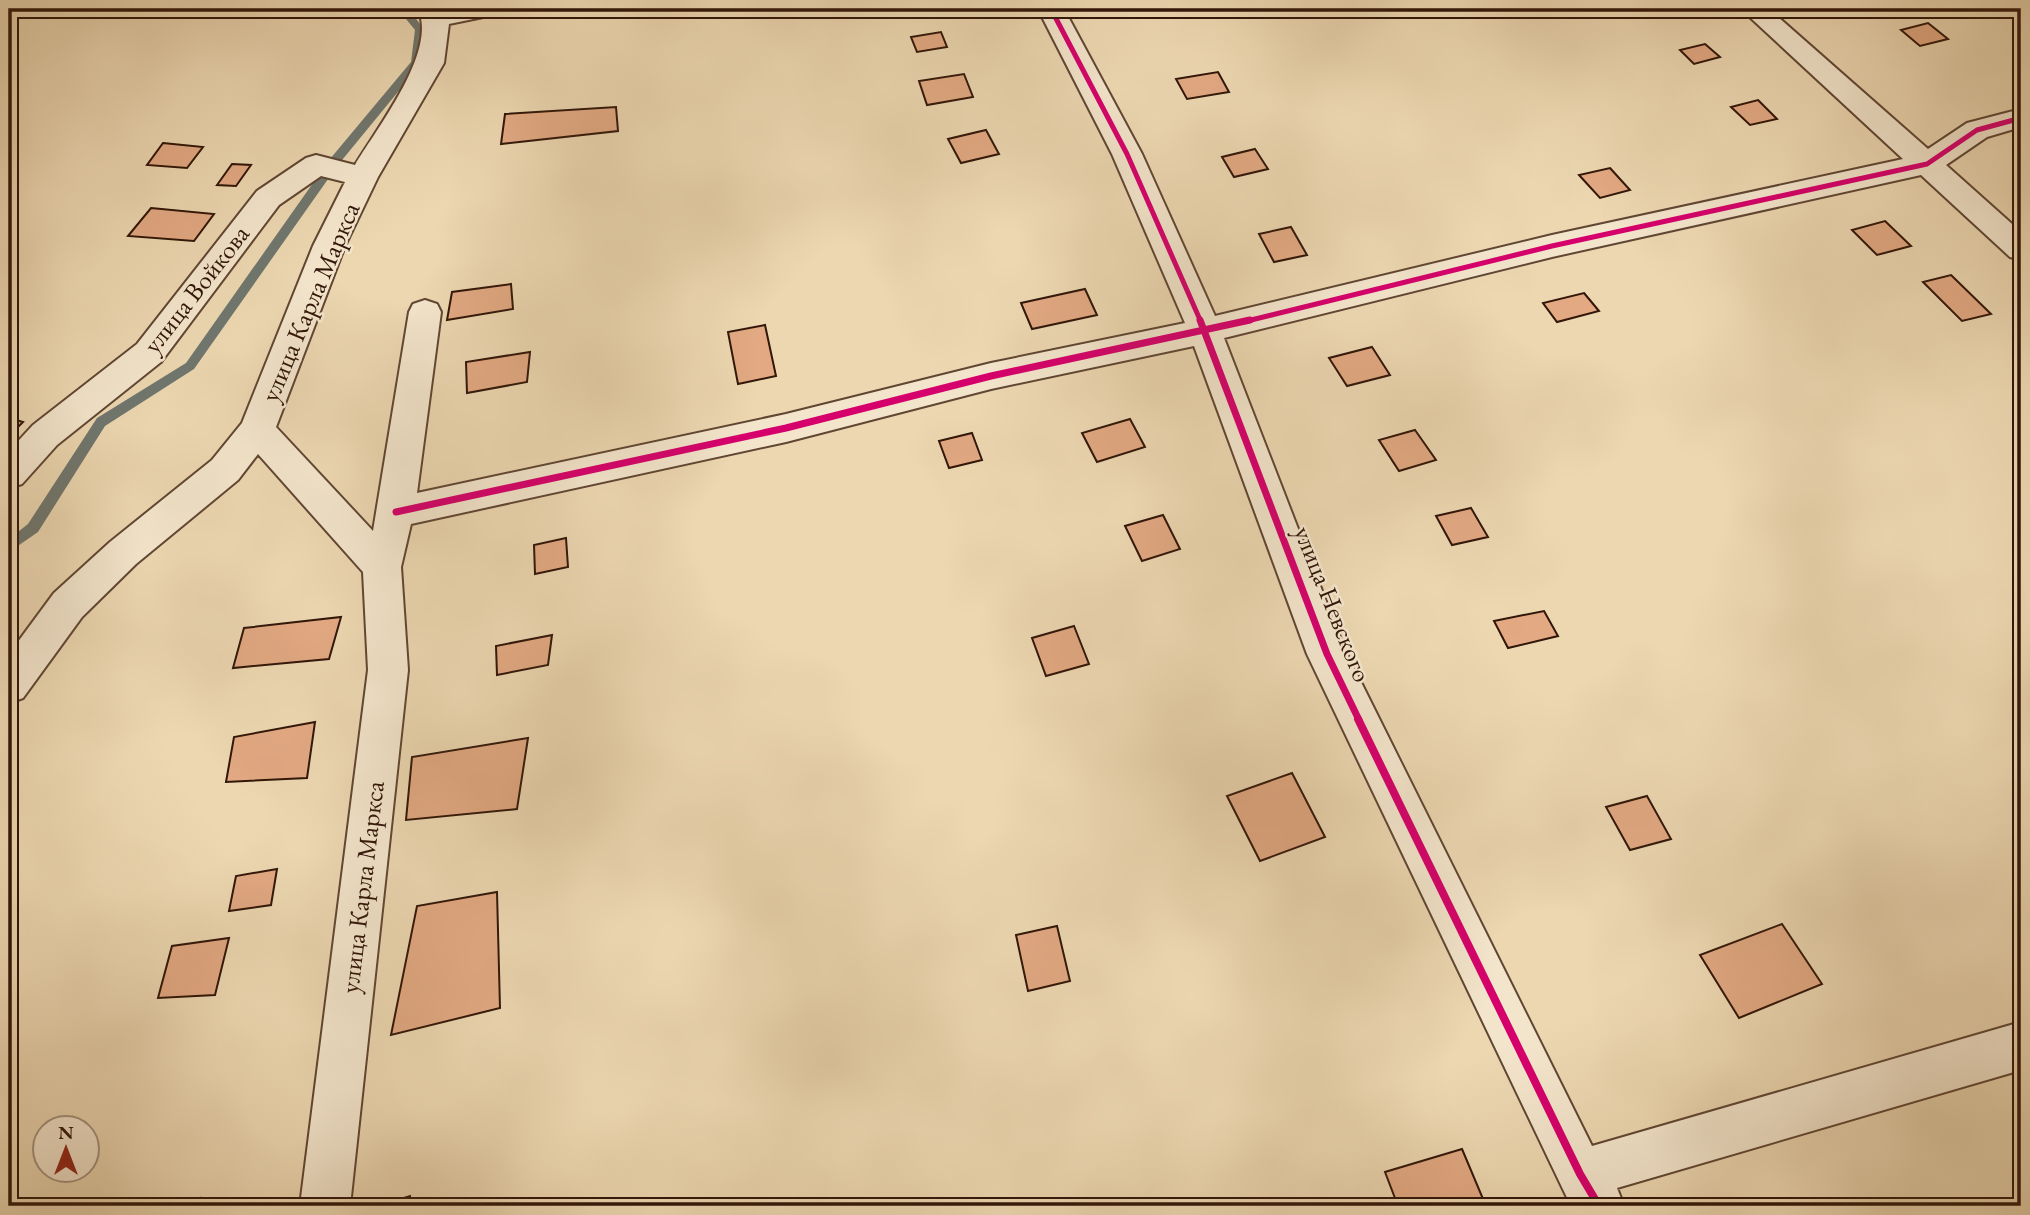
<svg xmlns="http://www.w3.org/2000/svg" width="2030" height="1215" viewBox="0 0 2030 1215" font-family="'EB Garamond',serif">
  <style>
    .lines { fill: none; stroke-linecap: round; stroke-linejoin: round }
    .stream { fill: #70776f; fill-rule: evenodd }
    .building { fill: #e2a983; stroke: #311609; stroke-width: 2 }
    .minor-casing { stroke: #604633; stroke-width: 4 }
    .minor { fill: #f3e5cc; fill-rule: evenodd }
    .cycleway-far2-casing { stroke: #f3e5cc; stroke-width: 9 }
    .cycleway-far1-casing { stroke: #f3e5cc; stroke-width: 11 }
    .cycleway-casing { stroke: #f3e5cc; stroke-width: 12 }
    .cycleway-far2 { stroke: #d6006c; stroke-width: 5 }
    .cycleway-far1 { stroke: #d6006c; stroke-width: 7 }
    .cycleway { stroke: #d6006c; stroke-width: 8 }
    .labels { text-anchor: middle; stroke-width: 5; stroke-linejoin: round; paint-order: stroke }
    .street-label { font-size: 26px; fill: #311609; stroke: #f3e5cc }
  </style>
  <rect width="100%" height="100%" fill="#ecd7b1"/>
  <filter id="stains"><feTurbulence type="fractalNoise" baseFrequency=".00286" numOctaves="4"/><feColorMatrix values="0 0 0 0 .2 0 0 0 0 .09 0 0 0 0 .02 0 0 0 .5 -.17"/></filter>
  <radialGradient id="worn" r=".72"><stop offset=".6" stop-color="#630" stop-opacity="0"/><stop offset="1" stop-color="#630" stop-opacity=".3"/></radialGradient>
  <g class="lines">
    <path class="stream" d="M398,9h10l17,21 -5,35 -82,100 -144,204 -89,57 -67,106 -29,20v-13l19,-15 69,-106 89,-55 144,-204 81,-97 4,-32z"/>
  </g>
  <g class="building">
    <path d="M1136,9h29l2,2 -27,5z"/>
    <path d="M1928,23l20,16 -28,7 -19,-16z"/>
    <path d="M941,32l6,15 -30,5 -6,-15z"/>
    <path d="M1705,44l15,13 -26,7 -14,-14z"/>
    <path d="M1218,72l11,20 -42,7 -11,-20z"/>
    <path d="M964,74l9,23 -46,8 -8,-24z"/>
    <path d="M1758,100l19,19 -27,6 -19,-18z"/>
    <path d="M616,107l2,24 -117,13 4,-30z"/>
    <path d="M986,130l13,24 -38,9 -13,-24z"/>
    <path d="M163,143l40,4 -16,21 -40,-3z"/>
    <path d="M1255,149l13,20 -34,8 -12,-20z"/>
    <path d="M232,164l19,1 -15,21 -19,-1z"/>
    <path d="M1610,168l20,22 -30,8 -21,-23z"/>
    <path d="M151,208l63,6 -20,27 -66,-5z"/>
    <path d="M1885,221l26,25 -34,9 -25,-25z"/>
    <path d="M1291,227l16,28 -33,7 -15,-28z"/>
    <path d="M1951,275l40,39 -29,7 -39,-39z"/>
    <path d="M511,284l2,25 -66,11 5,-28z"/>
    <path d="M1085,289l12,26 -65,14 -11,-26z"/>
    <path d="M1584,293l15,18 -42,11 -14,-19z"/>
    <path d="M765,325l11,51 -38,8 -10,-52z"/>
    <path d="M1372,347l18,28 -43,11 -18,-28z"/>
    <path d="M530,352l-3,30 -60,11 -1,-31z"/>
    <path d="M9,418l14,4 -14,14z"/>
    <path d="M1130,419l15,28 -48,15 -15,-29z"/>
    <path d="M1415,430l21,30 -37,11 -20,-31z"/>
    <path d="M972,433l10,27 -33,8 -10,-27z"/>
    <path d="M1471,508l17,29 -36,8 -16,-29z"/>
    <path d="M1163,515l17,34 -38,12 -17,-35z"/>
    <path d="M566,538l2,29 -33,7 -1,-29z"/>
    <path d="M1544,611l14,25 -50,12 -14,-27z"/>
    <path d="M341,617l-12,42 -96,9 11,-40z"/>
    <path d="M1074,626l15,38 -43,12 -14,-38z"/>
    <path d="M552,635l-4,30 -51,10 -1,-29z"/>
    <path d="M315,722l-8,56 -81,4 8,-45z"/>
    <path d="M528,738l-11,71 -111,11 6,-63z"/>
    <path d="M1292,773l33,64 -65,24 -33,-65z"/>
    <path d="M1647,796l24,43 -41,11 -24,-43z"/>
    <path d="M277,869l-6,36 -42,6 7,-35z"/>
    <path d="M497,892l3,116 -109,27 26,-129z"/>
    <path d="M1782,924l40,60 -83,34 -39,-63z"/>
    <path d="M1057,926l13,55 -42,10 -12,-56z"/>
    <path d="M229,938l-14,57 -57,3 14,-52z"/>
    <path d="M1462,1149l24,57h-88l-13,-34z"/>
    <path d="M410,1196l1,10h-33z"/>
    <path d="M200,1198l-3,8h-79z"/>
  </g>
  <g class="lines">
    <g class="minor-casing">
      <path id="minor" d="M418,9h79l-4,6 -44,9 -5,39 -66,114 -33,69 -69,181 97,104 36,-219 4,-8 12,-4 12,4 4,8 -24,181 369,-79 205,-51 194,-40 -73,-169 -74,-145h26l78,145 73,162 337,-81 351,-76 -162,-150h28l159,140 39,-26 54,-14v18l-34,10 -41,28 75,67v28l-11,-3 -89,-82 -369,82 -328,81 121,312 247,496 429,-124v48l-404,118 7,18h-53l-264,-552 -113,-308 -203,43 -205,53 -375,82 -10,43 7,103 -58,536h-50l68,-536 -5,-98 -105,-118 -20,26 -102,84 -54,53 -59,81 -14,5v-49l45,-61 56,-51 102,-82 30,-37 71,-177 32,-64 -24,-6 -42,29 -118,157 -104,83 -35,39 -13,4v-37l24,-26 104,-81 120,-153 49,-33 10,-3 39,10c22,-37 83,-114 63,-156z"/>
    </g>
    <use href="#minor" class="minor"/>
    <g class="cycleway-far2-casing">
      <g id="cycleway-far2">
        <path d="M1051,9l76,145 74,168"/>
        <path d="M1243,322l309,-76 375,-82 50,-34 44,-12"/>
      </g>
    </g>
    <g class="cycleway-far1-casing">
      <g id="cycleway-far1">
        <path d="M1200,320l127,334 32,66"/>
        <path d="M396,512l390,-84 205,-52 259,-56"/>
      </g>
    </g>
    <g class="cycleway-casing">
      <path id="cycleway" d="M1358,719l222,455 19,32"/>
    </g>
    <use href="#cycleway-far2" class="cycleway-far2"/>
    <use href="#cycleway-far1" class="cycleway-far1"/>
    <use href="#cycleway" class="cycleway"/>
  </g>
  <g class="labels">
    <g class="street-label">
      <text transform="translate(196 289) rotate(-52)" y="9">улица Войкова</text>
      <text transform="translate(310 302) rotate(-67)" y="9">улица Карла Маркса</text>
      <text transform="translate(1333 604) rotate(68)" y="9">улица Невского</text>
      <text transform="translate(362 887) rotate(-83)" y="9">улица Карла Маркса</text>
    </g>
  </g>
  <rect width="2030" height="1215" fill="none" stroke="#ecd7b1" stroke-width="35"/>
  <rect x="10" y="10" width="2009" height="1194" fill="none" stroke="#311609" stroke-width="3.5"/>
  <rect x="18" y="18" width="1995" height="1180" fill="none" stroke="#311609" stroke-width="2"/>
  <g transform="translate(66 1149)"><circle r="33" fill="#f3e5cc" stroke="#a5927e" stroke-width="2"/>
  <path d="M0-5L12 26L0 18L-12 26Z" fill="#8f2418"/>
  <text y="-10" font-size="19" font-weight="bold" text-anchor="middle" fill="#311609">N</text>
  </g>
  <rect width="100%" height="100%" filter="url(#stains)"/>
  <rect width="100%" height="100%" fill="url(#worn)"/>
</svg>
